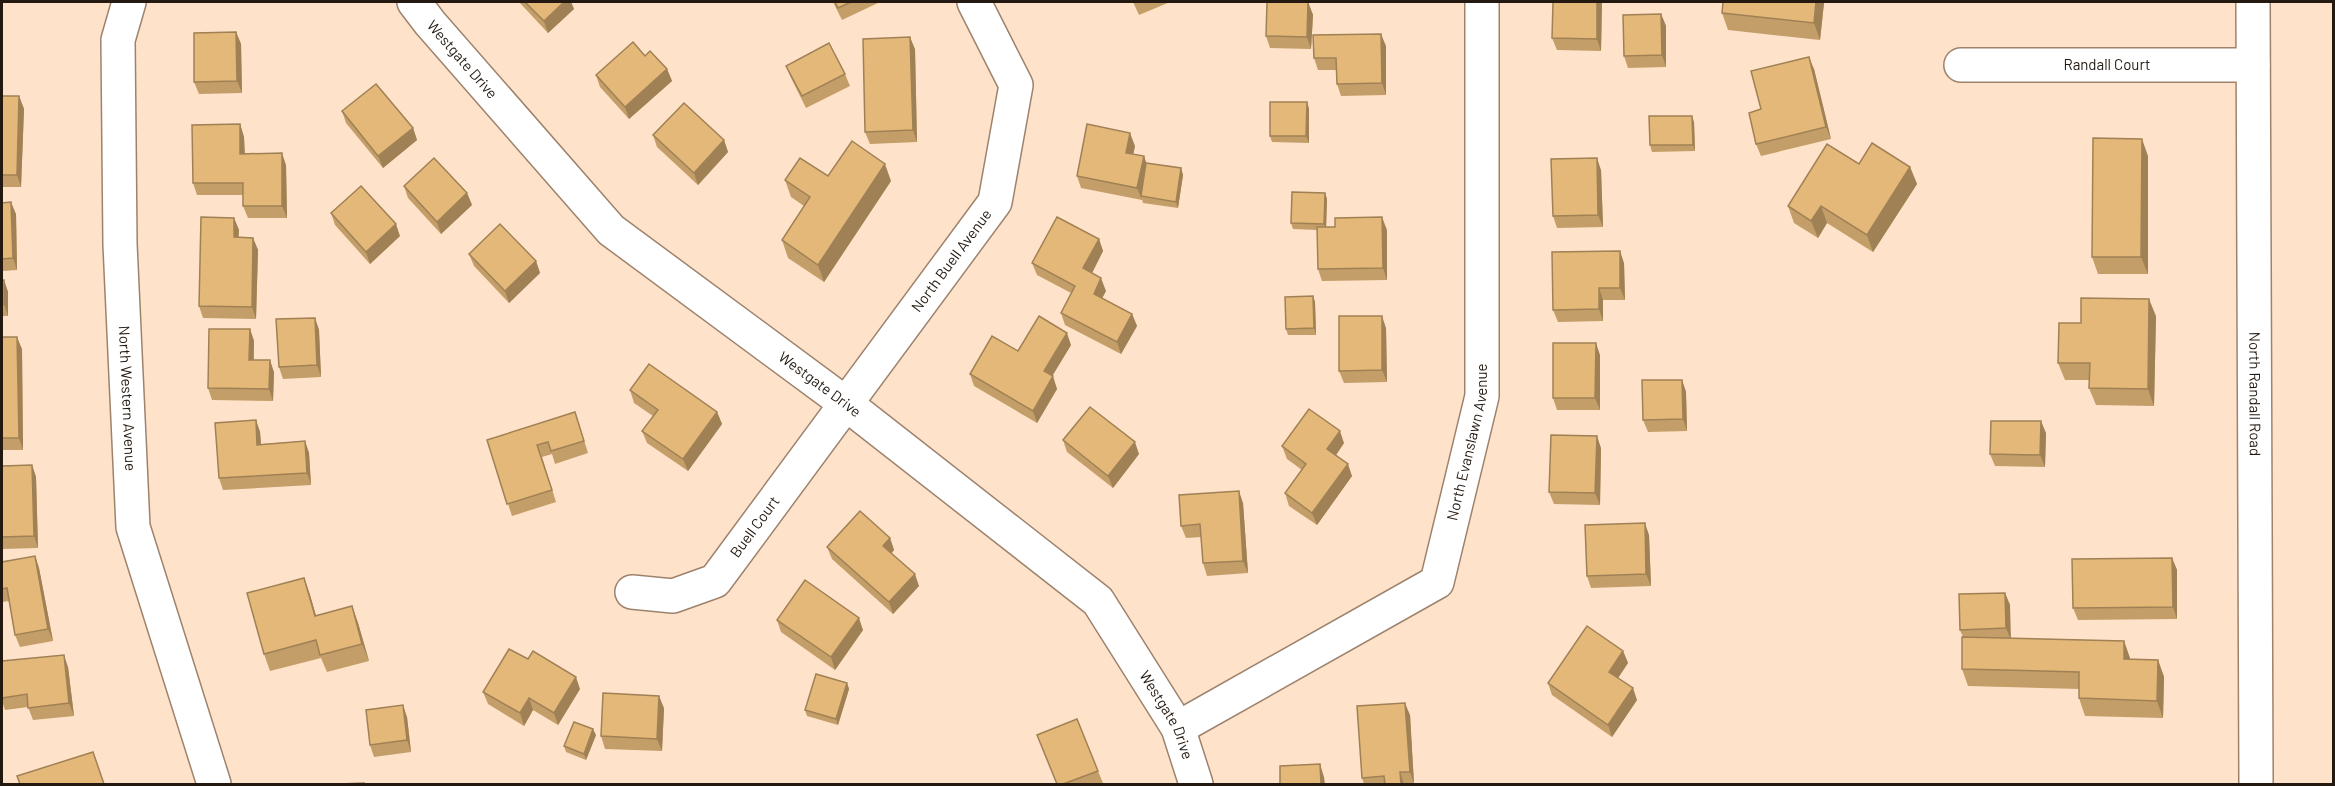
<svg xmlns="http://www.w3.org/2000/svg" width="2335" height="786" viewBox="0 0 2335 786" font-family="Barlow,sans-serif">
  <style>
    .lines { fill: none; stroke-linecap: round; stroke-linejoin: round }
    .street-casing { stroke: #9d836d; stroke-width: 36 }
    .secondary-casing { stroke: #9d836d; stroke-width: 36 }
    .street { stroke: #fff; stroke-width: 33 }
    .secondary { stroke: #fff; stroke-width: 33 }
    .wall { fill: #c49e68 }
    .shaded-wall { fill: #a08155 }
    .building { fill: #e4b879; stroke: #a08155; stroke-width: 1.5 }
    .labels { text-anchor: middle; stroke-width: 6; stroke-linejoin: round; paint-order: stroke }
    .street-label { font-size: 15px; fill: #231910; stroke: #fff }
  </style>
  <rect width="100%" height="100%" fill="#ffe2ca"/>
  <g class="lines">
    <g class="street-casing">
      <g id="street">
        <path id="s1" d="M129,2l-11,38 2,204 13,283 81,257"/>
        <path id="s2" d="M414,2l16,21 181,207 234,173 253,198 80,127 18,56"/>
        <path id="s3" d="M1961,65h292"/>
        <path id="s4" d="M632,592l41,4 42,-15 280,-379 21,-117 -42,-83"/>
        <path id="s5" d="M1178,728l259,-146 45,-186v-394"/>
      </g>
    </g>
    <g class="secondary-casing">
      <g id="secondary">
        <path id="s6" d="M2253,2l3,782"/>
      </g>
    </g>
    <use href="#street" class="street"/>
    <use href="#secondary" class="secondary"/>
  </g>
  <g class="wall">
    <path d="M519,2h52l3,7 -26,24z"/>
    <path d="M833,2h47l-38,18z"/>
    <path d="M1133,2h37l-31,13z"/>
    <path d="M1308,2l5,13 -2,34 -41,-1 -4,-12z"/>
    <path d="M1553,2h49l-1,49 -44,-1 -5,-12z"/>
    <path d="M1723,2h100l1,1 -4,37 -92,-10 -6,-17z"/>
    <path d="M1661,14l5,12v41l-38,1 -4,-12z"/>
    <path d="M236,32l5,12 1,49 -43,1 -5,-12z"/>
    <path d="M1386,46v49l-45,1 -4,-12 -1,-14h-18l-4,-12z"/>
    <path d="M915,49l2,93 -47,2 -5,-12z"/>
    <path d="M645,56l22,13 5,12 -43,38 -29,-32 -4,-12z"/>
    <path d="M786,66l59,8 5,12 -44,22 -15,-30z"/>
    <path d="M1814,69l17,70 -70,17 -5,-12 5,-35z"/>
    <path d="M2,96h17l5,13 -3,78h-19z"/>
    <path d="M1307,102l2,7v34l-37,-1 -2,-6z"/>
    <path d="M342,111l71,17 4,12 -34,28 -37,-45z"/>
    <path d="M1694,122l1,29 -43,1 -2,-7z"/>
    <path d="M240,124l4,13 1,17 41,11 1,53h-39l-5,-12v-11h-46l-4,-12z"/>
    <path d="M653,135l71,5 4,12 -30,33 -41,-38z"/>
    <path d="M1135,146l-2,8 11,2 2,7 35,5 2,7 -5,33 -35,-5 -1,-4v1l-61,-12 -4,-12z"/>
    <path d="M2148,156v118h-50l-6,-17z"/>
    <path d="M1859,164l51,3 7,17 -44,68 -46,-29 -9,15 -24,-15 -6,-17z"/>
    <path d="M1601,170l2,57 -46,1 -4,-12z"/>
    <path d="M828,176l63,5 -67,101 -36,-24 -6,-18 22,-34 -13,-9 -6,-17z"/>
    <path d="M404,186l63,7 5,12 -31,29 -33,-36z"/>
    <path d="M1325,193l2,6 -1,28 61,3v50l-65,1 -4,-12 -1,-39 -24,-1 -2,-6z"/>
    <path d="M2,203l14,11 1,56 -15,1z"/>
    <path d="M331,213l69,23 -30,28 -35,-39z"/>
    <path d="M234,218l5,12 -1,7 15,1 5,12 -2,69 -53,-1 -4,-12z"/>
    <path d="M1099,239l4,12 -11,22 14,18 -4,7 30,16 5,12 -16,28 -56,-29 -4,-12 10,-20 -34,-18 -5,-12z"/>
    <path d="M469,254l67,7 4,12 -31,30 -35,-37z"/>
    <path d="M1624,263l1,37h-22v21l-45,1 -5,-12z"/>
    <path d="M2,280h2l4,12v24h-6z"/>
    <path d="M1313,296l2,6 1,33h-28l-2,-6z"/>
    <path d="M2156,316l-2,90 -58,-1 -7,-17 1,-8h-25l-7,-17 23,-40z"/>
    <path d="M315,318l4,12 2,47 -38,2 -4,-12z"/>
    <path d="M1386,328l1,54 -43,1 -5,-12z"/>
    <path d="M250,329l4,12v19l20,12 -1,29 -61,-1 -4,-12z"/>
    <path d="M2,337l20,12 1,101h-21z"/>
    <path d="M1071,345l-19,31 5,13 -20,34 -63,-37 -4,-12 48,-23z"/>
    <path d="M1600,355v55h-43l-4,-12z"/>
    <path d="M1682,380l4,12 1,39 -39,1 -5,-12z"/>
    <path d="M630,390l87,22 5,12 -34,47 -41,-28 -5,-12 11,-15 -19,-13z"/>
    <path d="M256,420l4,12 1,12 44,-3 4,12 2,32 -88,5 -4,-12z"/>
    <path d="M579,424l9,29 -33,11 -3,-10 -10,3 14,45 -44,14 -25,-76z"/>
    <path d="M2046,433l-1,34 -50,-1 -5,-12z"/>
    <path d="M1063,440l76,14 -26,34 -46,-36z"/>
    <path d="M1344,443l-8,12 16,21 -35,49 -28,-19 -4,-13 17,-23 -15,-11 -5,-13z"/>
    <path d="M1601,448l-1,57 -46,-1 -5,-12z"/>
    <path d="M32,465l4,12 2,71 -36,1v-83z"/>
    <path d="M1243,503l5,70 -41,3 -4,-13 -2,-26 -15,1 -5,-12z"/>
    <path d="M1649,535l2,51 -60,2 -4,-12z"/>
    <path d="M890,538l4,12 -2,3 27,33 -26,28 -61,-55 -5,-12z"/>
    <path d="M35,556l4,12 14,73 -33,6 -5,-12 -6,-34 -7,1v-40z"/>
    <path d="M2172,558l5,12v49l-99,1 -5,-12z"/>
    <path d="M304,578l6,17 6,21 36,-10 6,17 11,38 -42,11 -6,-14 -51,13 -6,-17z"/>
    <path d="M2005,593l5,12v33l114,3 6,18 28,1 6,17 -1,41 -78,-2 -6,-18v-9l-111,-3 -6,-17 1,-32 -3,-7z"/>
    <path d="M777,620l86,10 -28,40 -54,-38z"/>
    <path d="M1623,651l5,12 -10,15 19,22 -25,37 -60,-42 -4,-12z"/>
    <path d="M2,661l66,6 6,49 -41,4 -5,-13 -23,3 -3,-9z"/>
    <path d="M847,683l2,6 -11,36 -31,-9 -2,-6z"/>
    <path d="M580,689l-22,36 -25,-15 -9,16 -36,-22 -5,-12z"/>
    <path d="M664,708l-2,43 -57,-2 -4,-13z"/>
    <path d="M1410,715l4,69h-50l-2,-6z"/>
    <path d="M407,717l4,35 -37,5 -4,-12z"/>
    <path d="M596,735l-10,25 -20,-8 -2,-6z"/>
    <path d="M1098,771l5,12 -5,1h-42z"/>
  </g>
  <g class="shaded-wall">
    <path d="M564,2h7l3,7 -26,24 -4,-12z"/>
    <path d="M1308,2l5,13 -2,34 -4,-12z"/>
    <path d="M1597,2h5l-1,49 -4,-12z"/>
    <path d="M1816,2h7l1,1 -4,37 -6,-17z"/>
    <path d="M1661,14l5,12v41l-4,-12z"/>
    <path d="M236,32l5,12 1,49 -5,-12z"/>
    <path d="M1381,34l5,12v49l-4,-12z"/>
    <path d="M910,37l5,12 2,93 -4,-12z"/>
    <path d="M1809,57l5,12 17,70 -5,-12z"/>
    <path d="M667,69l5,12 -43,38 -4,-12z"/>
    <path d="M19,96l5,13 -3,78 -4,-12z"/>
    <path d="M1307,102l2,7v34l-3,-7z"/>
    <path d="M1692,116l2,6 1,29 -2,-6z"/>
    <path d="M240,124l4,13 1,29 -5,-12z"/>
    <path d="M413,128l4,12 -34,28 -5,-12z"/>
    <path d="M1130,133l5,13 -4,19 -5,-12z"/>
    <path d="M2142,139l6,17v118l-7,-17z"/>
    <path d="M724,140l4,12 -30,33 -4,-12z"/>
    <path d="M282,153l4,12 1,53 -5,-12z"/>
    <path d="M1144,156l4,12 -7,28 1,4 -5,-12z"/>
    <path d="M1597,158l4,12 2,57 -5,-12z"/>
    <path d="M885,164l6,17 -67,101 -6,-17z"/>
    <path d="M1910,167l7,17 -44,68 -6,-17z"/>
    <path d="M1181,168l2,7 -5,33 -2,-6z"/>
    <path d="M467,193l5,12 -31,29 -4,-12z"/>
    <path d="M1325,193l2,6 -1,31 -2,-6z"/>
    <path d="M11,202l5,12 1,56 -4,-12z"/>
    <path d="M1821,206l6,17 -9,15 -7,-17z"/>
    <path d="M1382,217l5,13v50l-4,-12z"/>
    <path d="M234,218l5,12 -1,19 -4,-12z"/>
    <path d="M396,224l4,12 -30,28 -4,-12z"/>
    <path d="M253,238l5,12 -2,69 -4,-12z"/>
    <path d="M1099,239l4,12 -15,30 -5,-13z"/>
    <path d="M1620,251l4,12 1,37 -5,-12z"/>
    <path d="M536,261l4,12 -31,30 -4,-12z"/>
    <path d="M1101,278l5,13 -8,15 -4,-12z"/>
    <path d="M4,280l4,12v24l-4,-12z"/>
    <path d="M1599,288l4,12v21l-4,-12z"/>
    <path d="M1313,296l2,6 1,33 -2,-7z"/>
    <path d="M2149,299l7,17 -2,90 -6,-17z"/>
    <path d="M1132,314l5,12 -16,28 -4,-12z"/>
    <path d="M1382,316l4,12 1,54 -5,-12z"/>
    <path d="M315,318l4,12 2,47 -4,-12z"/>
    <path d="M250,329l4,12 -1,31 -4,-12z"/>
    <path d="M1067,333l4,12 -23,38 -4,-12z"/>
    <path d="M17,337l5,12 1,101 -4,-12z"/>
    <path d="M1596,343l4,12v55l-5,-12z"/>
    <path d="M270,360l4,12 -1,29 -4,-12z"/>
    <path d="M1053,376l4,13 -20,34 -4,-12z"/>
    <path d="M1682,380l4,12 1,39 -4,-12z"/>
    <path d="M717,412l5,12 -34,47 -5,-12z"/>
    <path d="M256,420l4,12 2,25 -5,-12z"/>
    <path d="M2041,421l5,12 -1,34 -5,-12z"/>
    <path d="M1340,431l4,12 -12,18 -5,-12z"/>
    <path d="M1597,436l4,12 -1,57 -5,-12z"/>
    <path d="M305,441l4,12 2,32 -4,-12z"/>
    <path d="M1135,442l4,12 -26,34 -5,-12z"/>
    <path d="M1348,464l4,12 -35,49 -5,-12z"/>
    <path d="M32,465l4,12 2,71 -4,-12z"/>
    <path d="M1239,491l4,12 5,70 -5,-12z"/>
    <path d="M1645,523l4,12 2,51 -5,-12z"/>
    <path d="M890,538l4,12 -7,8 -4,-12z"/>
    <path d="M35,556l4,12 14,73 -5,-12z"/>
    <path d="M2172,558l5,12v49l-4,-12z"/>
    <path d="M915,574l4,12 -26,28 -4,-12z"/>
    <path d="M304,578l6,17 11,38 -6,-17z"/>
    <path d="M2005,593l5,12 1,35 -5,-12z"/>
    <path d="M352,606l6,17 11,38 -7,-17z"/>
    <path d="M859,618l4,12 -28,40 -4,-13z"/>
    <path d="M2124,641l6,17v18l-6,-17z"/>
    <path d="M1623,651l5,12 -14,21 -5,-12z"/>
    <path d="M64,655l4,12 6,49 -5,-13z"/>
    <path d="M2158,660l6,17 -1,41 -6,-17z"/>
    <path d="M576,677l4,12 -22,36 -4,-12z"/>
    <path d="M847,683l2,6 -11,36 -2,-6z"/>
    <path d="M1633,688l4,12 -25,37 -4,-12z"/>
    <path d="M659,696l5,12 -2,43 -5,-12z"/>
    <path d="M529,698l4,12 -9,16 -4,-13z"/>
    <path d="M1405,703l5,12 4,69 -4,-12z"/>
    <path d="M403,705l4,12 4,35 -4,-12z"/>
    <path d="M593,729l3,6 -10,25 -2,-6z"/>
    <path d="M1320,764l4,13 1,7h-4z"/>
    <path d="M1400,772l4,12h-3z"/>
  </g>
  <g class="building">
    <path d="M525,2h39l-20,19z"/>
    <path d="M835,2h16l-13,6z"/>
    <path d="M1267,2h41l-1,35 -41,-1z"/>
    <path d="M1553,2h44v37l-45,-1z"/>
    <path d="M1723,2h93l-2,21 -92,-10z"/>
    <path d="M1661,14l1,41 -38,1 -1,-41z"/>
    <path d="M236,32l1,49 -43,1v-49z"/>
    <path d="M1381,34l1,49 -45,1 -1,-26h-22l-1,-23z"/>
    <path d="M910,37l3,93 -48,2 -2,-93z"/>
    <path d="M633,42l12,14 5,-5 17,18 -42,38 -29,-32z"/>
    <path d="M829,43l16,31 -43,22 -16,-30z"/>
    <path d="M1809,57l17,70 -70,17 -7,-31 12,-4 -10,-38z"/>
    <path d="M376,84l37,44 -35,28 -36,-45z"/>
    <path d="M2,96h17l-2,79h-15z"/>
    <path d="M1270,102h37l-1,34h-36z"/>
    <path d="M684,103l40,37 -30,33 -41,-38z"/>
    <path d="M1649,116h43l1,29h-43z"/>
    <path d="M240,124v30l42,-1v53h-39v-23h-50l-1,-58z"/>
    <path d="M1087,124l43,9 -4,20 18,3 -7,32 -60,-12z"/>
    <path d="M2093,138l49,1 -1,118h-49z"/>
    <path d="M852,141l33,23 -67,101 -36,-25 28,-43 -25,-17 15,-22 28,18z"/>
    <path d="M1872,143l38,24 -43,68 -46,-29 -10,15 -23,-15 39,-62 32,20z"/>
    <path d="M434,158l33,35 -30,29 -33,-36z"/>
    <path d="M1597,158l1,57 -45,1 -2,-57z"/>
    <path d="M1146,163l35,5 -5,34 -35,-6z"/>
    <path d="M361,186l35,38 -30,28 -35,-39z"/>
    <path d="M1292,192l33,1 -1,31 -33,-1z"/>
    <path d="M11,202l2,56 -11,1v-56z"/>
    <path d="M201,217l33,1v19l19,1 -1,69 -53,-1z"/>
    <path d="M1057,217l42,22 -16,29 18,10 -7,16 38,20 -15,28 -56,-29 14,-27 -43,-23z"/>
    <path d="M1382,217l1,51 -65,1 -1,-42h18v-9z"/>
    <path d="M500,224l36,37 -31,30 -36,-37z"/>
    <path d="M1620,251v37h-21v21l-46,1 -1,-58z"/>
    <rect x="2" y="280" width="2" height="24"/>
    <path d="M1313,296l1,32 -28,1 -1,-32z"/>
    <path d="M2081,298l68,1 -1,90 -59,-1 1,-25h-32l1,-40h22z"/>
    <path d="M1039,316l28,17 -23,38 9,5 -20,35 -63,-37 22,-38 26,15z"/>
    <path d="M1339,316h43v54l-43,1z"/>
    <path d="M315,318l2,47 -38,2 -3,-48z"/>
    <path d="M209,329h41l-1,31h21l-1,29 -61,-1z"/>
    <path d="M2,337h15l2,101h-17z"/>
    <path d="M1553,343h43l-1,55h-42z"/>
    <path d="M649,364l68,48 -34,47 -41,-28 16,-21 -28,-20z"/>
    <path d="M1642,380h40l1,39 -40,1z"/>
    <path d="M1090,407l45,35 -27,34 -45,-36z"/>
    <path d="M1309,409l31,22 -13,18 21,15 -36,49 -27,-20 21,-29 -24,-18z"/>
    <path d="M575,412l9,29 -33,10 -3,-9 -11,3 15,45 -45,14 -20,-64z"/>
    <path d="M256,420l1,25 48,-4 2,32 -88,5 -4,-55z"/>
    <path d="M1991,421h50l-1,34 -50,-1z"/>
    <path d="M1551,435l46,1 -2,57 -46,-1z"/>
    <path d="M32,465l2,71 -32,1v-71z"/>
    <path d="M1239,491l4,70 -40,2 -3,-39 -19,2 -2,-31z"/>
    <path d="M860,511l30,27 -7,8 32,28 -26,28 -62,-55z"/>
    <path d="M1645,523l1,51 -59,2 -2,-51z"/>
    <path d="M35,556l13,73 -33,6 -8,-47 -5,1v-27z"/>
    <path d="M2172,558l1,49 -100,1 -1,-49z"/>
    <path d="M304,578l11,38 37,-10 10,38 -42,11 -4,-15 -52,14 -17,-61z"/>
    <path d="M805,580l54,38 -28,39 -54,-37z"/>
    <path d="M2005,593l1,35 -46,2 -1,-36z"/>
    <path d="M1587,626l36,25 -14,21 24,16 -25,37 -60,-42z"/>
    <path d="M1962,637l162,4v18l34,1 -1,41 -78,-3v-26l-117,-3z"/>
    <path d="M509,649l19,10 5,-8 43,26 -22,36 -25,-15 -9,15 -37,-21z"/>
    <path d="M64,655l5,48 -41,5 -1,-14 -25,4v-37z"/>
    <path d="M816,674l31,9 -11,36 -31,-9z"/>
    <path d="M603,693l56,3 -2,43 -56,-3z"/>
    <path d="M1405,703l5,69h-10l1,12h-16l-1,-8 -22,2 -5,-72z"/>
    <path d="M403,705l4,35 -37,5 -4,-35z"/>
    <path d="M1077,719l21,52 -35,13h-6l-20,-49z"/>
    <path d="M574,722l19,7 -9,25 -20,-8z"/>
    <path d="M93,752l11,32h-84l-3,-8z"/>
    <path d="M1320,764l1,20h-41v-18z"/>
    <path d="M364,783v1h-26z"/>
  </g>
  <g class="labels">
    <g class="street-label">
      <text dy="5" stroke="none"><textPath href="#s2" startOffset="75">Westgate Drive</textPath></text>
      <text dy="5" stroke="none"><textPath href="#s3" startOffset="146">Randall Court</textPath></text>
      <text dy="5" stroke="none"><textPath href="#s4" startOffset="484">North Buell Avenue</textPath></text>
      <text dy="5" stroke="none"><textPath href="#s2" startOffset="561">Westgate Drive</textPath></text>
      <text dy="5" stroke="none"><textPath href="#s6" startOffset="392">North Randall Road</textPath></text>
      <text dy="5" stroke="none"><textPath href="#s1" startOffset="398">North Western Avenue</textPath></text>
      <text dy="5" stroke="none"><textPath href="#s5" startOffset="441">North Evanslawn Avenue</textPath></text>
      <text dy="5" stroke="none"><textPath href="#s4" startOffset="153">Buell Court</textPath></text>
      <text dy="5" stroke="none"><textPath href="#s2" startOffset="1047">Westgate Drive</textPath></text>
    </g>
  </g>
  <rect width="2335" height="786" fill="none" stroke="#231910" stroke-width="6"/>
</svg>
